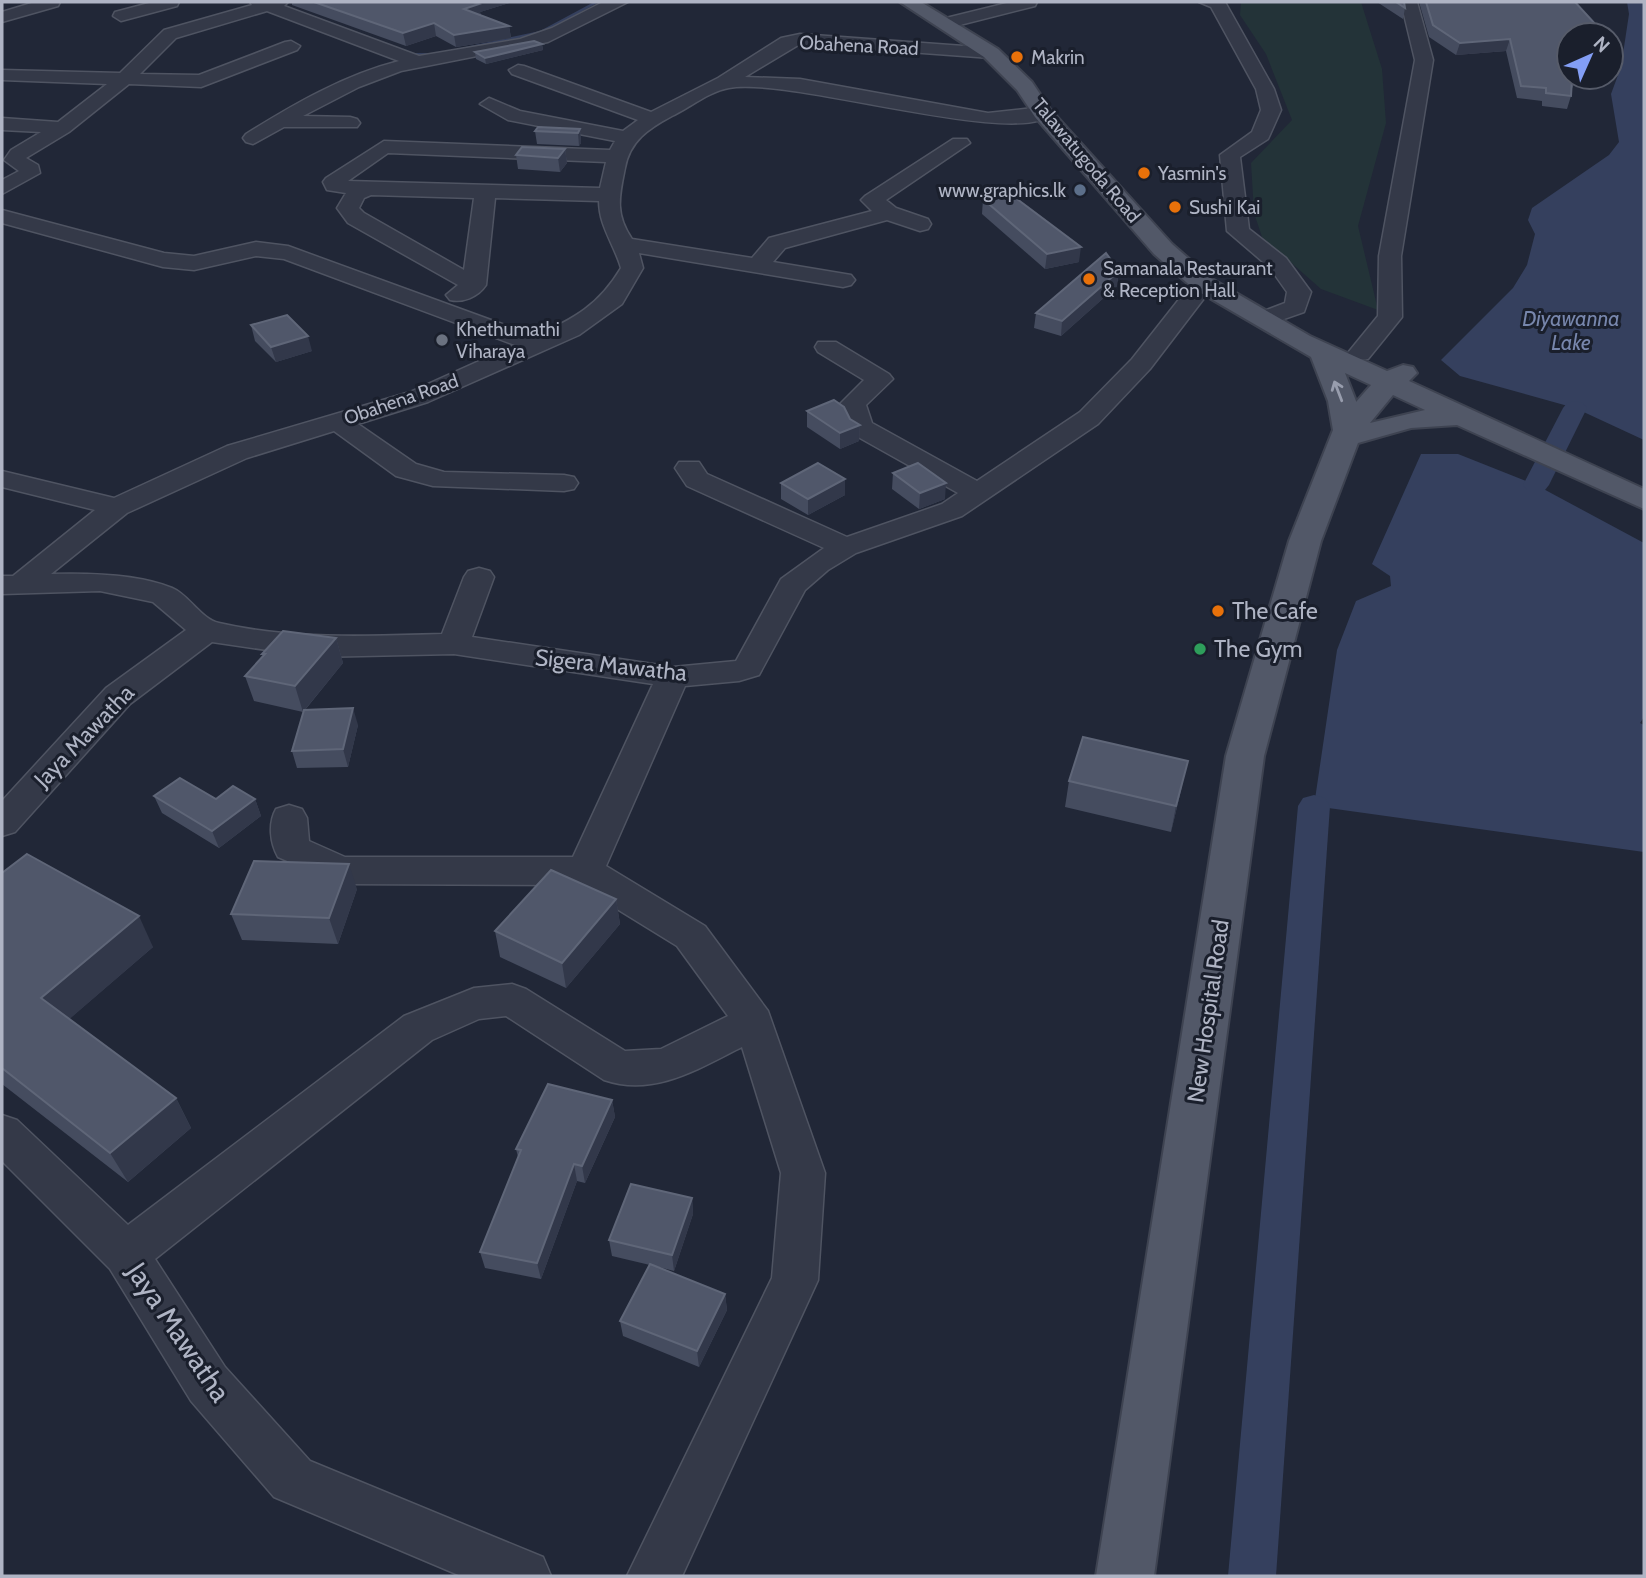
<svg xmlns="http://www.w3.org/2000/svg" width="1646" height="1578" viewBox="0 0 1646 1578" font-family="Cabin,sans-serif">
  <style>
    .green { fill: #233338 }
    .water { fill: #35405e }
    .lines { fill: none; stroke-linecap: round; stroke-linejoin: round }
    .stream { fill: #35405e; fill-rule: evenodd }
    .canal { fill: #35405e; fill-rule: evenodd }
    .minor-casing { stroke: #4f5462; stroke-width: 3 }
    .primary-casing { stroke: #3e4351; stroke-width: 4 }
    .minor { fill: #343948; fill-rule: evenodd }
    .primary { fill: #525868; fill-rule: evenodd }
    .wall { fill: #454c5f }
    .shaded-wall { fill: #32384a }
    .building { fill: #50576a; stroke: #5f6678; stroke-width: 2 }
    .oneway { stroke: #989dad }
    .food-dot { fill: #e8710a; stroke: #1a1f2c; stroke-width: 2.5 }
    .service-dot { fill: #5c6f8a; stroke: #1a1f2c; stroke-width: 2.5 }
    .worship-dot { fill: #6b7280; stroke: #1a1f2c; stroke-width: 2.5 }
    .leisure-dot { fill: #2e9e5b; stroke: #1a1f2c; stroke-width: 2.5 }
    .labels { text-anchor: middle; stroke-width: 6; stroke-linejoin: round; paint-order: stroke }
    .far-street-label { font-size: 19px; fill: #afb4c4; stroke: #1a1f2c }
    .far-poi-label { font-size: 19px; fill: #afb4c4; stroke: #1a1f2c; text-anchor: start }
    .far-water-label { font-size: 21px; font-style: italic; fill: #7786ac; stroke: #1a1f2c }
    .poi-label { font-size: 23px; fill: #afb4c4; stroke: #1a1f2c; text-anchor: start }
    .street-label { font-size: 23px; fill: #afb4c4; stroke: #1a1f2c }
    .near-street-label { font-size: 28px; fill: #afb4c4; stroke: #1a1f2c }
  </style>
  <rect width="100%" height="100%" fill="#212737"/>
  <path class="green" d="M1241,2h120l21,67 4,54 -28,103 20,84 -57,-21 -59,-52 -8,-24 -3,-50 41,-43 -26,-66 -26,-39z"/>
  <g class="water">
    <path d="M1627,2h17v438l-69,-32 -115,-32 -19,-16 72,-72 14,-23 8,-31 -7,-14 4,-12 77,-53 10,-13 -8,-48 10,-27 8,-53z"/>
    <path d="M1421,454h37l78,31 108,58v174l-4,6 4,2v127l-330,-46 23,-156 19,-49 35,-15 -1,-10 -18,-12z"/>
  </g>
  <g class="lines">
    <path class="stream" d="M594,2h5l-56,31 -106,22h-31l-2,-1 2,-1h31l103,-22z"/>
    <g class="canal">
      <path d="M1575,401l8,2 4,5 -38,77 -4,5h-18l-4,-5 40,-77 4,-5z"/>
      <path d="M1314,795l11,3 5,8 -54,770h-48l70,-770 5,-8z"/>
    </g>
    <g class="minor-casing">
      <g id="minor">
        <path d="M35,2h25l-2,4 -56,16v-10z"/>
        <path d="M153,2h26l-2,4 -56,15 -8,-5 2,-4z"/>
        <path d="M250,2h38l-4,4 135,50 101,-17 32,-11 51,-26h25l-80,40 -147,29 -42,16 -56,29 47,1 7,2 3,4 -3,4h-73l-31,17 -7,-2 -3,-4 3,-4c48,-30 98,-59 153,-73l-132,-50 -91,27 -36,36 59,1 86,-33 6,-1 9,5 -3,4 -96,37 -72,-3 -60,48 -43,26 12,7 2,8 -38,21v-14l17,-9 -15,-11 7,-10 30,-18 -39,-2v-12l56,4 49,-38 -105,-4v-10l118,3 44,-43 88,-25z"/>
        <path d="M1011,2h26l-2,4 -87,22 -9,-5 3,-4z"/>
        <path d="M1199,2h26l49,87 7,21 -13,29 -28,18 9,72 37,29 25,34 -7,20 -40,14 -8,-2 -4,-5 4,-5 29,-11 2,-11 -17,-24 -43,-37 -7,-76 32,-23 9,-22 -5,-21 -45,-82z"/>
        <path d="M1401,2h16l16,58 -32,196 1,61 -34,42h-18l-3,-5 31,-38 1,-60 36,-196z"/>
        <path d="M800,34l191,14 9,5 -9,5 -191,-14 -55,33 55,2 188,34 54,-6 10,6c-28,37 -265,-37 -323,-25 -19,3 -40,20 -57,28 -24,13 -42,25 -47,52 -6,29 -10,46 7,71l120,19 17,-20 103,-27 -11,-11 4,-4 88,-57h14l3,4 -84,57 10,8 32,11 3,5 -3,5 -8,2 -33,-11 -102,28 -12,14 78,13 4,5 -4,5 -8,2 -204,-34 4,15 -21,36 -43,31 -151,67 -70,22 58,40 28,8 120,3 10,2 4,6 -4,6 -10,2 -131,-5 -37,-10 -62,-45 -87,27 -120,55 -76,61c36,-1 88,0 121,14 17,7 29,31 47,35 73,17 148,13 223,11l22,-57 4,-6 11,-3 11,3 4,6 -22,60 201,30 63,-6 45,-82 43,-31 -137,-62 -12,-18 4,-6h20l8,12 140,63 95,-33 16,-11 -107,-60 -11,-29 24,-24 -46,-28 -3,-5 3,-5h18l53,32 4,5 -27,26 6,18 105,58 103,-69 52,-53 63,-80h16l4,5 -65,85 -52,55 -136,92 -106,37 -28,17 -23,20 -46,85 -20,6 -54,5 -79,180 99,60 63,85 57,162 -7,107 -136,296h-55l145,-298 9,-105 -39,-126c-44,22 -88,50 -138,33l-98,-64 -27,3 -47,21 -277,219 70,108 85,94 233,96 8,19h-90l-187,-79 -83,-96 -81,-132 -108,-108v-46l15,5 111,105 276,-209 70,-28 38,-4 14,5 99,62 36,-2 67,-33 -51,-70 -99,-61 -237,-1 -63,-27c-8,-14 -10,-34 -2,-48l13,-4 13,4 5,9 2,23 36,16h228l80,-173 -199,-30 -139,3 -103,-15 -82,62 -115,128 -13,4v-35l104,-113 80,-58 -33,-28 -53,-11 -98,3v-18h11l82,-66 -93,-23v-16l112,27 113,-52 183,-54 105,-47 -231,-86 -28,-3 -62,14 -31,-3 -161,-44v-13l162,43 30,3 62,-14 32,4 247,90c39,-17 64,-31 86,-68 -7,-24 -22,-42 -22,-67l-104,-3 -9,87c-8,12 -23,18 -36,15l-4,-5 12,-10 -110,-62 -11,-15 9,-15 -19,-3 -4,-8 3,-4 58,-37 226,9 5,-9 -107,-21 -28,-16 9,-6 31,13 103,20 15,-11 -126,-46 -3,-4 9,-5 6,1 127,46 67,-34 63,-40zM388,153l218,9 -6,26 -252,-7zM371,195l103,3 -10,72 -100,-57 -5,-5 5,-10z"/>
      </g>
    </g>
    <g class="primary-casing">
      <path id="primary" d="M900,2h21l77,47 34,33 18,27 122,135 40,35 98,57 77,35 16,-6 10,2 4,6 -8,8 235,108v20l-187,-84 -46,3 -53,15 -37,98 -57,215 -110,820h-58l130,-820 63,-215 44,-111 -5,-29 -17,-44 -117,-68 -40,-35 -119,-137 -18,-27 -33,-33zM1345,373l26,12 -15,17v-1zM1393,395l32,15 -55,13z"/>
    </g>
    <use href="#minor" class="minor"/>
    <use href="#primary" class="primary"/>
  </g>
  <g class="wall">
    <path d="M292,2h220l-32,10 1,3 28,11 2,12 -55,9 -20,-11 -30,10 -114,-41z"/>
    <path d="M1377,2h27l1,6 -2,11z"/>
    <path d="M1419,2h156l23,25 -2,8h-27l7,44 -5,12v5l-4,13 -25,-3v-5l-25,-3 -11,-47 -50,4 -27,-18z"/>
    <path d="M542,44l1,6 -57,14 -10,-5 -1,-7z"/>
    <path d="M580,129l1,14 -2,3 -42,-2 -2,-13z"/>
    <path d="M565,149l2,14 -7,9 -42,-3 -2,-14z"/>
    <path d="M983,199l96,63 -34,7 -63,-55z"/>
    <path d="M1119,271l-2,15 -56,50 -27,-8 2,-15z"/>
    <path d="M251,325l61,26 -36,11 -21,-21z"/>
    <path d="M807,411l43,8 10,6 -1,16 -19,8 -33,-22z"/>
    <path d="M893,473l52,26 -26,10 -27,-20z"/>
    <path d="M781,483l64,12 -37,20 -27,-16z"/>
    <path d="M336,638l7,25 -38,47 53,15 -10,42 -51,1 -5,-17 11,-39 -49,-11 -9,-25 18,-20 -1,-2z"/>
    <path d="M1069,781l113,5 -11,46 -106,-25z"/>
    <path d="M154,796l62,3h39l6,17 -42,32 -57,-35z"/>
    <path d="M2,873l151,74 -84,72 107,79 15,30 -63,54 -126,-98z"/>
    <path d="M357,889l-19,55 -96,-4 -11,-26z"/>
    <path d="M616,899l4,25 -54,64 -66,-31 -5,-26z"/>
    <path d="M612,1100l3,17 -30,66 -8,-2 -36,98 -56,-11 -5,-16 38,-95 -2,-8z"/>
    <path d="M692,1198l1,16 -19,57 -19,-5 70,28 2,16 -28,57 -76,-31 -3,-15 30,-56 -38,-9 -3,-16z"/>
  </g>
  <g class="shaded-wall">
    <path d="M473,2h39l-32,10 1,4 -17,-7z"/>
    <path d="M434,23l2,13 -30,10 -3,-13z"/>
    <path d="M509,26l2,12 -55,9 -2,-12z"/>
    <path d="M1510,39l-4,12 -50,4 4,-12z"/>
    <path d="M542,44l1,6 -57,14 -1,-6z"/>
    <path d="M580,129l1,14 -2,3 -1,-13z"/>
    <path d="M565,149l2,14 -7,9 -2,-14z"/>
    <path d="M1081,247l-2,15 -34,7 2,-15z"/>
    <path d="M1119,271l-2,15 -56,50 1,-15z"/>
    <path d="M308,336l4,15 -36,11 -5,-15z"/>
    <path d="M860,425l-1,16 -19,8v-16z"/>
    <path d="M845,479v16l-37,20v-16z"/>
    <path d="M946,483l-1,16 -26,10 1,-16z"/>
    <path d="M336,638l7,25 -40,49 -8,-26z"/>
    <path d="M353,708l5,17 -10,42 -5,-18z"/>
    <path d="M1188,761l-6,25 -11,46 5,-26z"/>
    <path d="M255,799l6,17 -42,32 -7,-17z"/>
    <path d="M349,864l8,25 -19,55 -9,-26z"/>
    <path d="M616,899l4,25 -54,64 -4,-25z"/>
    <path d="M139,916l14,31 -95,82 -17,-31z"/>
    <path d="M176,1098l15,30 -63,54 -18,-29z"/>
    <path d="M612,1100l3,17 -30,66 -3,-17z"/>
    <path d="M574,1164l3,17 -36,98 -4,-16z"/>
    <path d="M692,1198l1,16 -19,57 -2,-16z"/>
    <path d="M725,1294l2,16 -28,57 -2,-16z"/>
  </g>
  <g class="building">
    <path d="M314,2h159l6,2 -15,5 45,17 -55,9 -20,-12 -31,10z"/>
    <path d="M1396,2h8l1,6z"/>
    <path d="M1426,2h149l23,25h-14l7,8h-22v42h7v2l-4,-1 -1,18 -25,-3v-5l-25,-2 -11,-47 -50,4 -27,-18z"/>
    <path d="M534,41l8,3 -57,14 -10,-6z"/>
    <path d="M538,127l42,2 -2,4 -43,-2z"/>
    <path d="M522,147l43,2 -7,9 -42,-3z"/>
    <path d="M1009,193l72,54 -34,7 -64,-55z"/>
    <path d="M1106,253l13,18 -57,50 -26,-8z"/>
    <path d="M287,315l21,21 -37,11 -20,-22z"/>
    <path d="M834,400l10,7 6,12 10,6 -20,8 -33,-22z"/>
    <path d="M818,463l27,16 -37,20 -27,-16z"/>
    <path d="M918,463l28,20 -26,10 -27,-20z"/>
    <path d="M283,631l53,7 -41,48 -50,-10 20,-22h-3z"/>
    <path d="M353,708l-10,41 -51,2 12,-41z"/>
    <path d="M1083,737l105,24 -12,45 -107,-25z"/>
    <path d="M180,778l36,21 17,-13 22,13 -43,32 -58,-35z"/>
    <path d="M27,854l112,62 -98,82 135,100 -66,55 -108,-85v-195z"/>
    <path d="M254,861l95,3 -20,54 -98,-4z"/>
    <path d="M551,870l65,29 -54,64 -67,-32z"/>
    <path d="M548,1084l64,16 -30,66 -8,-2 -37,99 -57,-11 41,-102 -5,-1z"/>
    <path d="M631,1184l61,14 -20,57 -63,-15z"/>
    <path d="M650,1264l75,30 -28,57 -77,-30z"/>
  </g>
  <defs><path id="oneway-shaft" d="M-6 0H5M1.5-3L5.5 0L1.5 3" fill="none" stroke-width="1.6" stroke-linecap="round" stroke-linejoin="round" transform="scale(1.75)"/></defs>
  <use class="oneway" href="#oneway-shaft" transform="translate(1338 391) rotate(-111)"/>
  <g class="food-dot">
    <circle cx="1017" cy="57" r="7"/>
    <circle cx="1144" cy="173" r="7"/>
    <circle cx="1175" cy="207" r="7"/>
    <circle cx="1089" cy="279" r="7"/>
    <circle cx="1218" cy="611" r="7"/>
  </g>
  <circle class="service-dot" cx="1080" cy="190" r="7"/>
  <circle class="worship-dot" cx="442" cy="340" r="7"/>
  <circle class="leisure-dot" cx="1200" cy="649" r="7"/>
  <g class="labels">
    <g class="far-street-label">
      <text transform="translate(859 45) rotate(3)" y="7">Obahena Road</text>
      <text transform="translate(1087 160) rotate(50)" y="7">Talawatugoda Road</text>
      <text transform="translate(401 399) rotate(-19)" y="7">Obahena Road</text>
    </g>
    <g class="far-poi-label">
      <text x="1031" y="64">Makrin</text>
      <text x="1158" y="180">Yasmin's</text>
      <text x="1066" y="197" text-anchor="end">www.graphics.lk</text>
      <text x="1189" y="214">Sushi Kai</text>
      <text x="1103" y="275">Samanala Restaurant<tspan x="1103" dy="22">&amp; Reception Hall</tspan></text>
      <text x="456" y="336">Khethumathi<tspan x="456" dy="22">Viharaya</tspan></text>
    </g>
    <g class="far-water-label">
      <text x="1571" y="326">Diyawanna<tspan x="1571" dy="24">Lake</tspan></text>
    </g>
    <g class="poi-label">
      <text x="1232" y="619">The Cafe</text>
      <text x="1214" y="657">The Gym</text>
    </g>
    <g class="street-label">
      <text transform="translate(611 665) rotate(6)" y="8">Sigera Mawatha</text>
      <text transform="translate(84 736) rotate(-46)" y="8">Jaya Mawatha</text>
      <text transform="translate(1208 1011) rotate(-82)" y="8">New Hospital Road</text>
    </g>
    <g class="near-street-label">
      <text transform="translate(179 1332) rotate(56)" y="10">Jaya Mawatha</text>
    </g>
  </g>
  <rect width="1646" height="1578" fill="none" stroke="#afb4c4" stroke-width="7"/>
  <g transform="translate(1590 56) rotate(45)"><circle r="33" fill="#1a1f2c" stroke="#565b69" stroke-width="2"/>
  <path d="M0-5L12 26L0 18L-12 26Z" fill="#839ef5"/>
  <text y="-10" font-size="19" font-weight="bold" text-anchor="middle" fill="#afb4c4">N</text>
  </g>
</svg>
